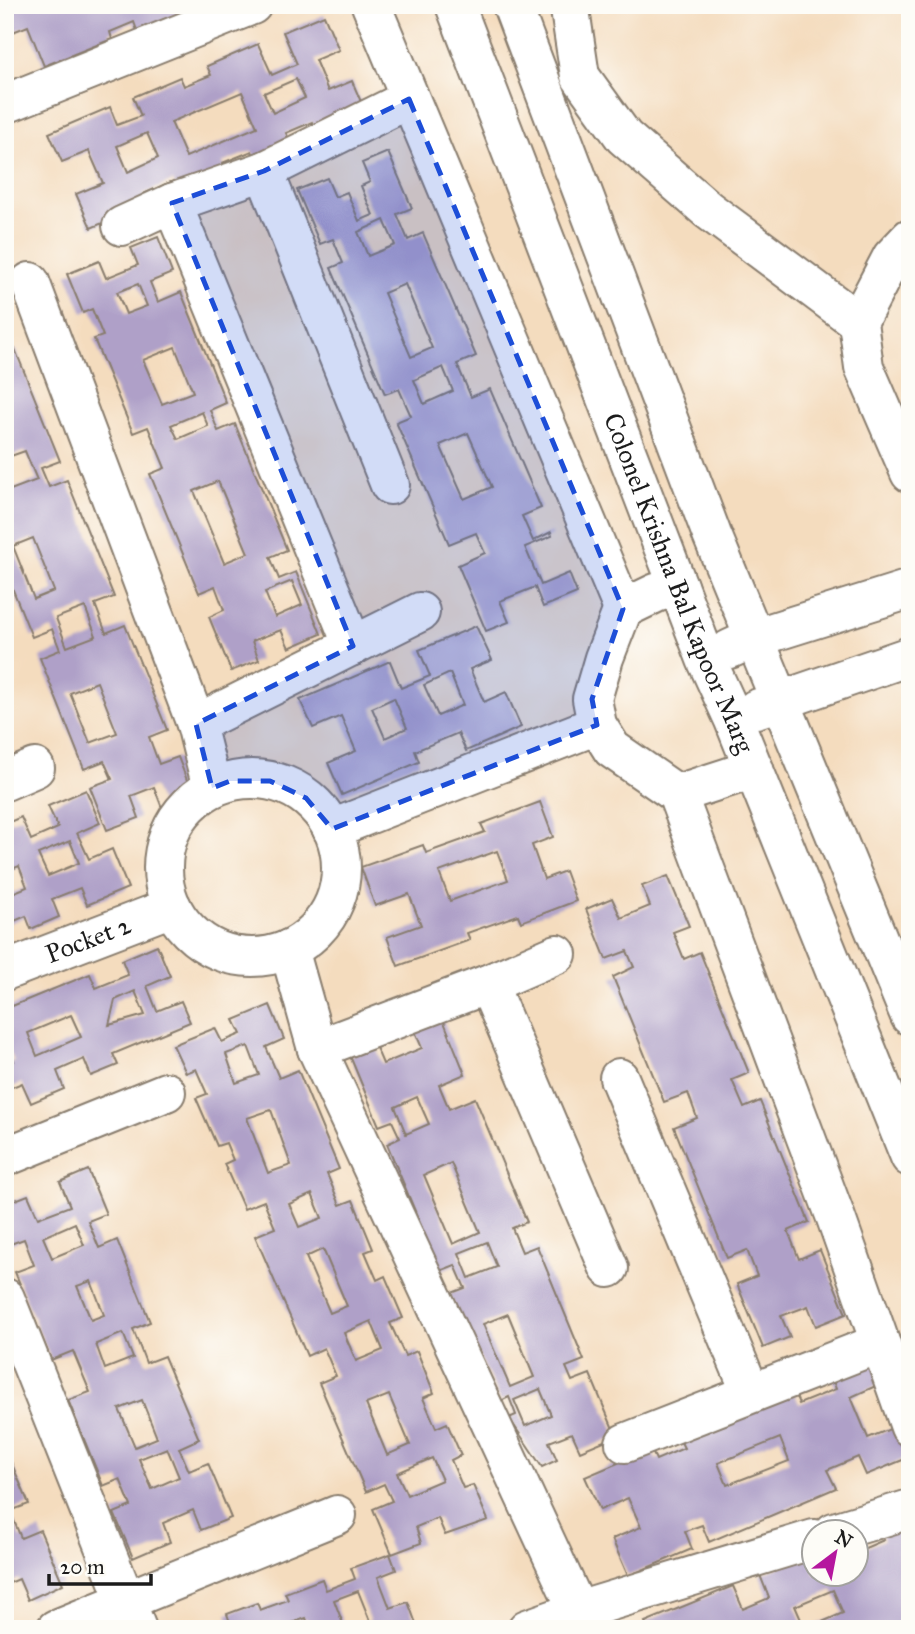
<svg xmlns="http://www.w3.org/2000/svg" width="915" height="1634" viewBox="0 0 915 1634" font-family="'IM FELL Great Primer',serif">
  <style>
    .building { fill: #afa0c8; fill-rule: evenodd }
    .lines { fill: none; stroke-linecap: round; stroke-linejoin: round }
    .minor-casing { stroke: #887c6d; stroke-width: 42 }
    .minor { stroke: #fff; stroke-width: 38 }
    .marked { fill: #1d4ed8; fill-opacity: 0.2; stroke: #1d4ed8; stroke-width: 5; stroke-dasharray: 14 9; stroke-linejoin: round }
    .labels { text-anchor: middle; stroke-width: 5; stroke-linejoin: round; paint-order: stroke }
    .street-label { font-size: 26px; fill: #1c1c1c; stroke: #fdfcf7 }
  </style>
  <rect width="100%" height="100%" fill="#fdfcf7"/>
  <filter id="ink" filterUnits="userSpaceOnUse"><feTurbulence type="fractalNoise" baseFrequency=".0143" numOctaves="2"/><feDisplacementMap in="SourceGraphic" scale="14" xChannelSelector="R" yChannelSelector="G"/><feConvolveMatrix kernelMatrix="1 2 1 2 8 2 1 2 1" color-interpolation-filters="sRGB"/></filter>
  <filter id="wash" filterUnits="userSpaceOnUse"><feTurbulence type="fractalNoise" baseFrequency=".00686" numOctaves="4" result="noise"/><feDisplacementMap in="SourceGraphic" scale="28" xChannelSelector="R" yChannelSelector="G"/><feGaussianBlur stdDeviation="1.57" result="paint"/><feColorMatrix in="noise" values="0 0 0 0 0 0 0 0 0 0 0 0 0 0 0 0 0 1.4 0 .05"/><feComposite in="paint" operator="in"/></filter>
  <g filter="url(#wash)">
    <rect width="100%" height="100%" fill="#f4dcbe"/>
    <g id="blocks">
      <g class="building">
        <path d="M11,5h180l2,7 -55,21 -4,-11 -24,10 2,7 -68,27 -16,-40 -23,9v-28z"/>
        <path d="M324,15l15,35 -24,10 13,31 24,-10 13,30 -49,20 -4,-9 -26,11 4,10 -35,15 -3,-7 -30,12 3,7 -47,21 -5,-10 -30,13 4,10 -56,24 -15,-34 27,-11 -14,-32 -27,11 -13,-29 61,-26 7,18 24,-9 -8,-19 47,-20 4,9 27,-11 -4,-9 51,-22 14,31 25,-11 -14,-32zM296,79l9,19 -32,15 -9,-20zM242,92l15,35 -71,30 -15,-35zM147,133l11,25 -30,14 -11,-26z"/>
        <path d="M388,152l24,56 -15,6 11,26 15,-7 53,123 -19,8 14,33 19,-8 51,119 -19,8 11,25 18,-9 1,4 -27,11 16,38 28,-12 8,20 -34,14 -8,-20 -35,14 9,21 -23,9 -28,-66 27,-12 -9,-20 -27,11 -53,-122 15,-6 -12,-27 -14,5 -54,-126 12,-5 -10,-24 -13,5 -23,-54 30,-12 8,19 12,-5 12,29 14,-6 -12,-29 9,-4 -8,-19zM384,220l11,25 -27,11 -10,-24zM405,284l27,64 -21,9 -27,-64zM443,367l10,24 -29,13 -10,-24zM468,433l24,54 -28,12 -24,-54z"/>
        <path d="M158,237l14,36 -22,9 8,20 23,-10 45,111 -16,7 8,21 17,-7 52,126 -17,7 9,22 17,-7 25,62 -32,14 -8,-18 -29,11 7,19 -28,11 -22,-54 15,-7 -9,-24 -16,7 -49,-119 15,-6 -17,-41 -15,6 -39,-94 9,-3 -11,-27 -9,4 -16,-39 32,-13 7,17 32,-13 -7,-17zM138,284l9,22 -21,8 -9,-22zM175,347l18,45 -31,12 -19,-44zM202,412l6,14 -30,13 -7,-14zM218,481l30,72 -24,10 -30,-72zM292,581l10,24 -27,12 -10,-25z"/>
        <path d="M15,349l45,112 -19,7 8,19 18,-7 47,117 -19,7 11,29 19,-8 42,105 -18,7 10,27 19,-7 15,39 -31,12 -8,-21 -23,9 8,22 -32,12 -17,-43 22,-8 -8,-18 -20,8 -44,-111 20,-8 -8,-21 -20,8 -27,-67v-86l3,7 29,-11 -12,-29 -20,7v-105zM33,538l21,53 -20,8 -21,-53zM85,607l11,29 -29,11 -11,-29zM97,682l20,51 -27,10 -20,-50z"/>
        <path d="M476,626l16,34 -22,9 14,33 22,-10 15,35 -55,24 -8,-18 -43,18 4,11 -77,33 -14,-32 28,-12 -15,-35 -28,12 -13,-28 90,-39 11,27 29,-12 -11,-26zM450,673l13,32 -25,11 -14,-31zM394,698l13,30 -22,10 -13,-30z"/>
        <path d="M86,790l14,33 -23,10 12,26 23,-10 16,39 -41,17 -7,-17 -28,11 7,18 -28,12 -5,-13 -21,9v-29l22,-9 -8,-21 -14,6v-48l16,-7 10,23 27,-12 -10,-22zM70,841l9,22 -31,13 -10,-22z"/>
        <path d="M540,802l13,35 -21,8 12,34 21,-8 11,30 -55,21 -3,-7 -51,18 3,7 -72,26 -11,-29 34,-12 -12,-31 -34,12 -14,-39 62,-22 3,8 59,-21 -4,-8zM497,851l11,29 -58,21 -11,-29z"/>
        <path d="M668,876l21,50 -16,6 11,27 16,-7 49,121 -17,7 12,28 16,-7 49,121 -21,9 11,28 21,-9 26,64 -30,12 -8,-20 -27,10 9,21 -27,11 -26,-64 20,-8 -10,-26 -20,8 -53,-131 23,-9 -9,-25 -24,9 -51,-125 21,-10 -7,-16 -21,8 -20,-50 26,-11 9,20 29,-12 -8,-20z"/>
        <path d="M157,945l13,31 -23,10 10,25 24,-10 9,21 -77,32 5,11 -27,11 -7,-17 -27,12 7,18 -33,14 -9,-20 -17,7v-26l9,-3 -9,-20v-32l85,-35 6,14 32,-13 -6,-15zM135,991l10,24 -36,10 6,-25zM71,1015l10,22 -44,19 -9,-23z"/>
        <path d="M270,1005l14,34 -18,8 13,31 19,-8 41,99 -12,5 13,31 13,-5 20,49 -8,3 12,28 8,-4 18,42 -13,5 15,33 12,-5 17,42 -11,5 13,30 11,-5 14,32 -10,5 12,28 10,-3 15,35 -43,15 -7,-17 -22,9 5,16 -29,11 -19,-45 19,-8 -8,-17 -18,8 -47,-109 17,-7 -12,-28 -17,8 -52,-120 20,-8 -11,-27 -20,8 -20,-45 9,-4 -7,-17 -9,3 -21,-48 11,-4 -11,-25 -10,4 -13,-28 42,-17 7,14 19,-8 -7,-14zM248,1046l11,29 -23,8 -10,-29zM271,1110l20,55 -23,8 -21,-55zM312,1194l10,24 -23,9 -10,-23zM323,1249l24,57 -17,7 -24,-56zM371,1321l12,29 -27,11 -12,-28zM389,1395l21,50 -23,10 -21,-51zM432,1458l10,22 -35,15 -10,-22z"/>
        <path d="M442,1017l23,57 -26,11 10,24 26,-11 52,124 -15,6 10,24 15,-6 47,114 -18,7 6,14 18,-7 26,62 -36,15 -8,-18 -23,9 8,18 -15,7 -33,-49 7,-3 -7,-18 -8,4 -52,-107 16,-6 -10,-23 -15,6 -53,-127 13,-6 -8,-17 -13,5 -29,-70 25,-11 8,19 39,-16 -8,-19zM417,1097l12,27 -23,10 -11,-27zM451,1163l29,69 -27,12 -29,-69zM487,1242l10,25 -28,11 -10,-25zM508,1314l26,63 -24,10 -27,-63zM540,1389l11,26 -26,11 -11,-26z"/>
        <path d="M88,1170l18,44 -18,7 11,27 18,-8 33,82 -17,7 13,34 18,-7 35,83 -20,9 10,23 19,-8 23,55 -30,12 -8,-20 -30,13 7,19 -37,16 -19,-45 17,-7 -11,-27 -17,7 -35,-86 22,-8 -17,-41 -22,9 -36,-88 19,-7 -10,-26 -19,7v-42l23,-9 10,23 32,-12 -10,-24zM75,1223l9,22 -32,13 -9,-21zM91,1281l13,34 -13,5 -14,-34zM123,1333l10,25 -28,11 -9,-25zM142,1400l15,38 -22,9 -16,-38zM167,1448l12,29 -27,12 -13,-30z"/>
        <path d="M875,1354l12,27 -36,16 17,41 37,-15 5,12v22l-44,18 -8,-18 -31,13 9,18 -127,54 -7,-17 -17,6 7,18 -64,27 -16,-37 29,-12 -13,-29 -28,12 -15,-33 66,-28 5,11 28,-12 -5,-10 114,-49 6,15 37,-15 -6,-16zM780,1438l9,23 -62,24 -9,-22z"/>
        <path d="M5,1448l24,56 -19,7 11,27 19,-8 23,54 -35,16 -9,-21 -14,6v-46l4,-2 -4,-9z"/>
        <path d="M910,1513v116h-104l37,-16 -10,-23 -38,16 10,23h-157l-3,-7 88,-36 10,23 26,-11 -9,-23 54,-22v21h42v-22l28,-12 -6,-14z"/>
        <path d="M390,1554l6,16 -18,7 12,31 18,-6 10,27h-69l21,-8 -12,-30 -24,9 11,29h-35l-4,-11 -31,11h-52l8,-4 -4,-11 30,-11 3,7 28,-10 -3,-7 37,-14 4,11 29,-11 -4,-11z"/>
      </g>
    </g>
  </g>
  <g filter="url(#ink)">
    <use href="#blocks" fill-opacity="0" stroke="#887c6d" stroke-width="2"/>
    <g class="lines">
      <g class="minor-casing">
        <g id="minor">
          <path d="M371,5l252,604"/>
          <path id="s1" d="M455,5l251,654 27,59 177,439"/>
          <path d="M512,5l200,530 198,481"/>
          <path d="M571,5l-1,5 10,66 44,61 84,73 150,112"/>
          <path d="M5,104l247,-99"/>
          <path d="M264,171l126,314"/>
          <path d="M172,203l181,443"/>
          <path d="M122,226l50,-23 92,-32 145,-72"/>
          <path d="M910,238l-18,19 -34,65 6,45 46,106"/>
          <path d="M30,282l166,442 16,64"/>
          <path d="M678,586l-22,7 -33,16 -19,49 -12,41 5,26 15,24 65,45 159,424 74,209"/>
          <path d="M730,649l24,-11 156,-49"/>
          <path d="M756,709l154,-53"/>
          <path d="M196,724l224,-112"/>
          <circle cx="252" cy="868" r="89"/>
          <path d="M5,781l30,-13"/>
          <path d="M677,794l77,-25"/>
          <path d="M332,829l265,-104"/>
          <path d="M289,949l28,100 261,562"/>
          <path id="s2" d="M5,971l167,-64"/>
          <path d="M488,984l121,284"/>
          <path d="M317,1049l171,-65 69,-30"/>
          <path d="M619,1078l132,315"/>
          <path d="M5,1157l161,-65"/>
          <path d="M5,1298l132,331"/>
          <path d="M625,1443l255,-100"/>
          <path d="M834,1532l76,-23"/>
          <path d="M56,1629l281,-114"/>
          <path d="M527,1629l51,-18 236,-72"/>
        </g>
      </g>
      <use href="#minor" class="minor"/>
    </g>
  </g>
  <path class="marked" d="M409,99l214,510 -31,90 5,26 -265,104 -26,-31 -36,-17h-40l-18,7 -16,-64 157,-78 -181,-443 92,-32z"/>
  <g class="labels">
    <g class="street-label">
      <text dy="9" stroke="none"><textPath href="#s1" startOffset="620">Colonel Krishna Bal Kapoor Marg</textPath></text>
      <text dy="9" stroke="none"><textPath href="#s2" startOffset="89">Pocket 2</textPath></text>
    </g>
  </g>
  <rect width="915" height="1634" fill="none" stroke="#fdfcf7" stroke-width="28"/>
  <g transform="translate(835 1553) rotate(32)"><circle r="33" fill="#fdfcf7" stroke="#a3a29f" stroke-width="2"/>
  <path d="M0-5L12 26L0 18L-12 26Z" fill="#b5179e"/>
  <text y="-10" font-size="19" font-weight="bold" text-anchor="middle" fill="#1c1c1c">N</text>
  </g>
  <path d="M49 1574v10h102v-10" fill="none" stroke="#1c1c1c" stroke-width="3.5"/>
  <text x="60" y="1574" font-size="21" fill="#1c1c1c" stroke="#fdfcf7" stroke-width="5" paint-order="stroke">20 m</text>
</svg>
